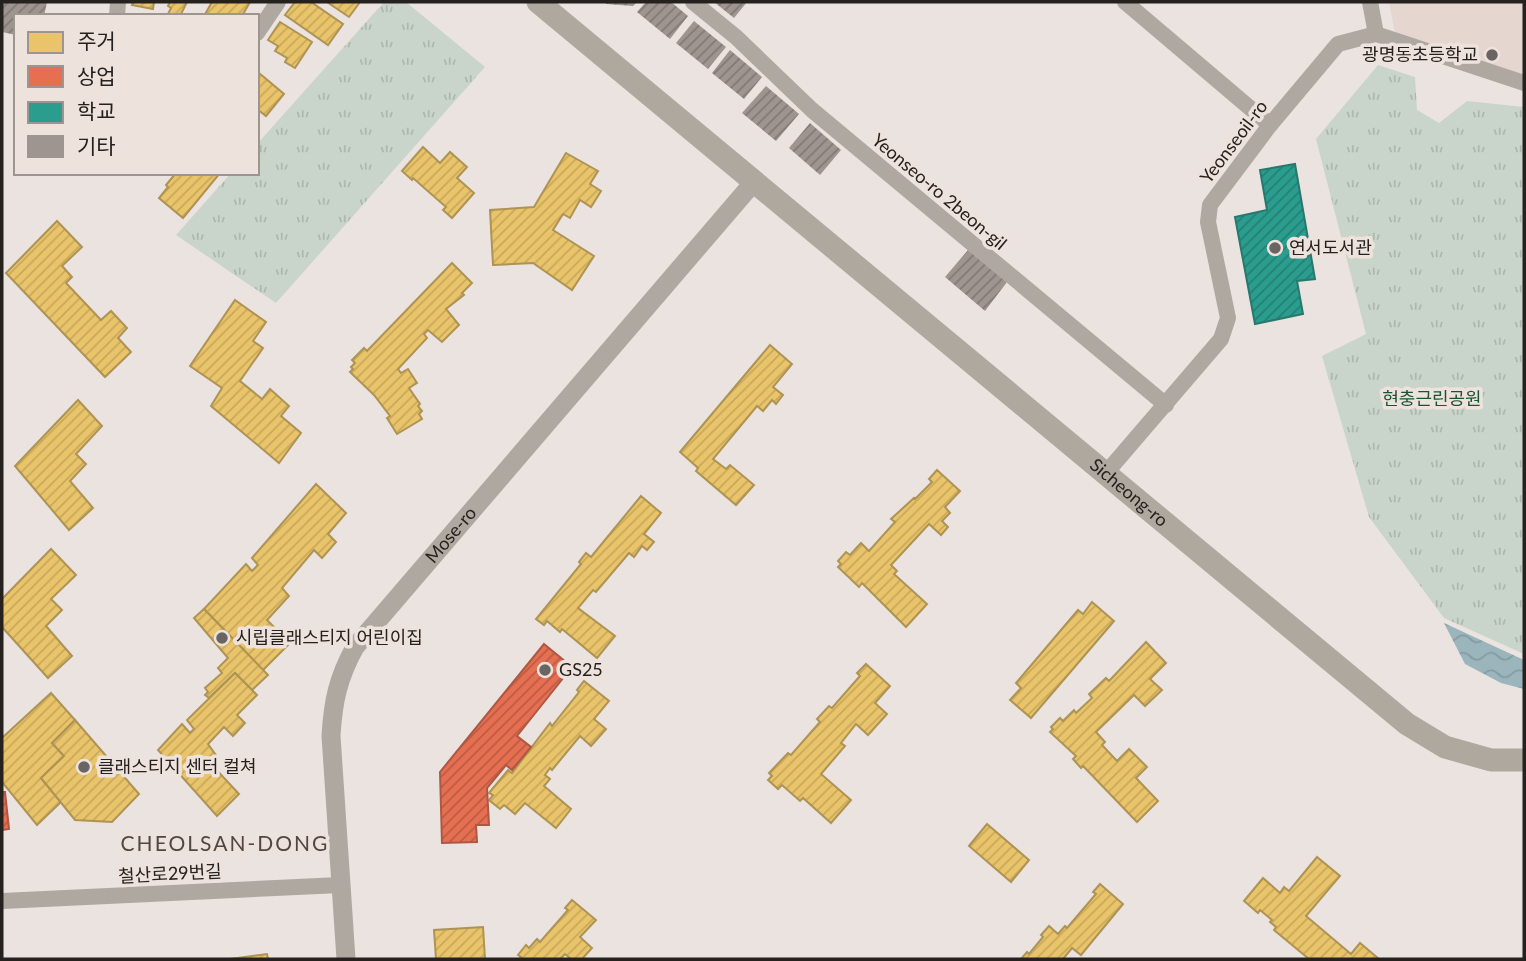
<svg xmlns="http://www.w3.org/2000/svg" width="1526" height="961" viewBox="0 0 1526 961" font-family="Lato,'Noto Sans KR',sans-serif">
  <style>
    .built { fill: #e5d7d0 }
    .park { fill: url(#park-tufts) }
    .water { fill: url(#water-waves) }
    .homes { fill: url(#homes-hatch); stroke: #ae9353; stroke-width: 2 }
    .shops { fill: url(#shops-hatch); stroke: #ad5842; stroke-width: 2 }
    .schools { fill: url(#schools-hatch); stroke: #28786d; stroke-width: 2 }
    .building { fill: url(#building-hatch) }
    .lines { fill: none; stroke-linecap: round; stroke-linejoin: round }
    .minor { stroke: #afa8a1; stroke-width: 16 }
    .tertiary { stroke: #afa8a1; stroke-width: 19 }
    .secondary { stroke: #afa89f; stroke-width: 23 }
    .poi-dot { fill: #6a6562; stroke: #eee2dc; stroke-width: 2.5 }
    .labels { text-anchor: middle; stroke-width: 7; stroke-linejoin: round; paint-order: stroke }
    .poi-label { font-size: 18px; fill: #25211e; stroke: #eee2dc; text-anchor: start }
    .street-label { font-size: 18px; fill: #25211e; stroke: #eee2dc }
    .park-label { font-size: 18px; fill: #1b5335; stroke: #eee2dc }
    .quarter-label { font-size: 21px; letter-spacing: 2px; fill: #514742; stroke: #eee2dc }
  </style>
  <defs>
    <pattern id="park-tufts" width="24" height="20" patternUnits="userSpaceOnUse" patternTransform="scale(1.75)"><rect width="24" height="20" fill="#c9d5ca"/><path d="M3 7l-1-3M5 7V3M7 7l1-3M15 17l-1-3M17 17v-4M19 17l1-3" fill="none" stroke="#acb7ad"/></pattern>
    <pattern id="water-waves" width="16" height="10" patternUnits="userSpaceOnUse" patternTransform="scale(1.75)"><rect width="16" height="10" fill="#9bb5bd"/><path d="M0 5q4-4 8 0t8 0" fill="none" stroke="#859ba2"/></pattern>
    <pattern id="homes-hatch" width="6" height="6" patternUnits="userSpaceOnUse" patternTransform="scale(1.75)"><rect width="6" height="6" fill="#e9c46a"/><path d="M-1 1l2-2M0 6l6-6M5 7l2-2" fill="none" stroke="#c8a85b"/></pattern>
    <pattern id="shops-hatch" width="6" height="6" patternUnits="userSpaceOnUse" patternTransform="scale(1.75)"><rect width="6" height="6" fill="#e76f51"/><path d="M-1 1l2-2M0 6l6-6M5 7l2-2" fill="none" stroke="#bb5b43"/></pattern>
    <pattern id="schools-hatch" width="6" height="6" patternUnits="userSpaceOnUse" patternTransform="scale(1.75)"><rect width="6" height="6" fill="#2a9d8f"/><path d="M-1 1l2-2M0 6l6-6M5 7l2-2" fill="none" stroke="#248074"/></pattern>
    <pattern id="building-hatch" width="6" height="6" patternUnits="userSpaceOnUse" patternTransform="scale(1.75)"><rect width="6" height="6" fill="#9e9590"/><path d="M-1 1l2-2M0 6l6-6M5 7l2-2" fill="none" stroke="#817975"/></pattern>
  </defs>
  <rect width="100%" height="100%" fill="#eae3e0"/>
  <path class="built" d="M1389,2h135v73l-129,-41z"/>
  <g class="park">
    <path d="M384,2h22l79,65 -209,236 -100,-68 55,-62h26v-29z"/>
    <path d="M1378,65l37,12 2,33 22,13 28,-22 57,6v547l-80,-36 -75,-101 -47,-161 44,-22 -50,-195z"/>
  </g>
  <path class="water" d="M1444,623l80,37v29l-23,-6 -36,-19z"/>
  <g class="homes">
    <path d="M133,2h21l-1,7 -21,-4z"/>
    <path d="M170,2h17l-7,14h-13l4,-8 -3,-2z"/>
    <path d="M212,2h38l-8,14h-38z"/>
    <path d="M295,2h16l32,22 -15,21 -43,-30z"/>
    <path d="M327,2h33l-11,15z"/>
    <path d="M280,22l32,20 -17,26 -10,-6 2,-4 -12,-7 3,-5 -10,-6z"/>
    <path d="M259,73l25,21 -18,22 -9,-7z"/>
    <path d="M423,147l17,16 10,-11 17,15 -10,11 17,15 -22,25 -9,-8 3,-3 -33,-29 -1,2 -10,-9z"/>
    <path d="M566,153l32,18 -8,13 11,7 -10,16 -11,-7 -10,18 -7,-4 -10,16 41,26 -22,34 -39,-27 -40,2 -3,-55 44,-3z"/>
    <path d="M176,173h44l-37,45 -24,-20 9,-11 -2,-2z"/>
    <path d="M57,221l25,26 -20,19 10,11 -6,6 35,37 10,-9 16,17 -9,10 13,14 -26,25 -99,-104z"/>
    <path d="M452,263l20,20 -10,10 2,2 -18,14 13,16 -17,17 -14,-12 -4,4 3,4 -29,31 3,4 7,-4 9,14 -8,5 11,16 -2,2 4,5 -3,3 3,5 -25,15 -10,-16 3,-2 -16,-21 -24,-23 3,-3 -2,-2 4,-4 -3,-3 12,-12 3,3z"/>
    <path d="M235,300l31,22 -13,19 10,7 -23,33 22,18 8,-10 19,17 -8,10 20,17 -22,30 -68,-57 11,-18 -32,-22z"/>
    <path d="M770,345l22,19 -19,23 10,8 -7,9 -4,-4 -9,11 -6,-5 -44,53 13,10 4,-4 24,20 -18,20 -40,-34 2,-3 -18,-16z"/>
    <path d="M78,400l24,26 -26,28 10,10 -16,17 23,27 -24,22 -54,-64z"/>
    <path d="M937,470l23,21 -15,16 5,6 -8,8 6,6 -7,8 -12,-11 -38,41 6,6 -3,3 33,30 -21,23 -44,-44 -3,4 -21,-20 3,-3 -3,-3 8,-9 4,3 11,-12 8,8 26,-29 -4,-3 23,-21 1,1 17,-17 -3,-3z"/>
    <path d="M316,484l30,29 -18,21 8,8 -14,16 -8,-8 -32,38 7,8 -22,24 23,23 -27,27 -59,-61 42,-45 6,7 6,-6 -6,-7z"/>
    <path d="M641,496l20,17 -17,21 10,8 -7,8 -5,-4 -8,11 -5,-4 -33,39 -3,-2 -15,18 37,28 -18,22 -35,-29 -2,3 -13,-11 -3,4 -8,-6 45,-55 -2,-2 7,-9 5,4z"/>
    <path d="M51,549l25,26 -25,24 11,11 -16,16 26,30 -24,22 -46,-51v-28z"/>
    <path d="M1092,602l22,19 -83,97 -21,-18 11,-12 -5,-5 62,-73 5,4z"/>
    <path d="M204,609l64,66 -16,15 -17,-17 -26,25 -4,-3 3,-3 -3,-4 17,-15 -4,-5 10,-10 -34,-40z"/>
    <path d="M1146,642l20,21 -16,16 12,11 -17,16 -11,-11 -38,37 9,10 -3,3 15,16 12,-12 18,18 -11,11 22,23 -21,21 -54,-56 -2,2 -8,-9 3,-3 -26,-24 3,-3 -2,-2 9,-9 3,3 11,-11 2,3 16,-15 -3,-4 17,-16 3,3z"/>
    <path d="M866,664l24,22 -15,17 12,11 -19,21 -12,-11 -15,19 4,3 -24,28 30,26 -20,23 -28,-25 -3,3 -18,-16 -4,4 -10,-9 4,-4 -3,-3 19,-20 3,2 29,-33 -3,-3 12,-13 3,2 28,-32 -3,-3z"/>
    <path d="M235,673l22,22 -20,20 8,8 -12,13 -9,-9 -16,17 10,14 -6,7 27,29 -22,22 -59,-66 24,-26 8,9 4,-4 -7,-9z"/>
    <path d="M584,681l25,20 -15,18 12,10 -15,17 -11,-10 -28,34 -2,-2 -5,7 5,4 -6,7 27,23 -15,19 -31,-25 -10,11 -11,-9 -4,4 -11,-9 4,-5 -4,-2 19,-23 4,3 38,-50 2,3 27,-34 -2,-2z"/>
    <path d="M51,693l24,27 -23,23 12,13 -23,22 20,24 -24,23 -35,-43v-44z"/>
    <path d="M75,720l64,74 -27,28 -37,-2 -34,-42 23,-22 -12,-13z"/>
    <path d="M987,824l42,36 -18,22 -42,-36z"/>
    <path d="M1317,857l23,19 -34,40 45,38 9,-11 19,16h-70l-35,-29 2,-3 -6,-5 2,-2 -12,-10 -2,3 -14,-12 19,-23 17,15 4,-6 5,4z"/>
    <path d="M1100,884l23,20 -42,51 -9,-7 -9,11h-42l6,-7 2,2 14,-17 -2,-2 8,-9 9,8 7,-8 2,2 29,-34 -3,-2z"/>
    <path d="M572,900l24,20 -16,17 12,11 -10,11h-11l-6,-5 -5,5h-41l2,-2 -3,-2 8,-10 3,3 8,-9 3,3 28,-32 -3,-2z"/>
    <path d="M483,927l2,32h-49l-2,-29z"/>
    <path d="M267,954l1,5h-38z"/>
  </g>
  <g class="shops">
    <path d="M544,644l28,23 -55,69 14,11 -19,23 -6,-5 -19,23 2,37h-13l1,17 -35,1 -2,-71z"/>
    <path d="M2,792h3l4,37 -7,1z"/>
  </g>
  <path class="schools" d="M1295,164l20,115 -18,2 6,33 -48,10 -20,-107 32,-7 -7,-40z"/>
  <g class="building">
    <path d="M2,2h45l-3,14h-28v19l-14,-3z"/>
    <path d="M606,2h31l-4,4 -27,-2z"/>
    <path d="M646,2h25l17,14 -18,23 -33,-27z"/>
    <path d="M714,2h33l-13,16z"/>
    <path d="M694,21l32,26 -18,22 -32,-26z"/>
    <path d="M730,50l32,27 -18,22 -32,-26z"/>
    <path d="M766,86l33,28 -23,27 -34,-28z"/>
    <path d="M810,123l31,27 -21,25 -31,-27z"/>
    <path d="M968,250l39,32 -22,29 -40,-34z"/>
  </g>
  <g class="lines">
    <g class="minor">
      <path d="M693,2l43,35 76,73 354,295"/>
      <path d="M1125,2l145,123"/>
      <path d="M1370,2l6,32"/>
      <path d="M117,16l1,-14"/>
      <path d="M257,33l21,-31"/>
      <path d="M1106,473l115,-134 7,-21 -20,-96 2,-17 60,-80 68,-81 38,-10 148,49"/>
      <path d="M2,901l338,-16"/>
    </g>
    <path class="tertiary" id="s1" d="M346,959l-15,-223c2,-35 7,-58 24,-89l398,-464"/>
    <path class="secondary" id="s2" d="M538,2l869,722 38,23 46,13h33"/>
  </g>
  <g class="poi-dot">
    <circle cx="1492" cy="55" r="7"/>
    <circle cx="1275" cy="248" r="7"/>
    <circle cx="222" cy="638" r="7"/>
    <circle cx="545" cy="670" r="7"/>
    <circle cx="84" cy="767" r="7"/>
  </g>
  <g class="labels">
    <g class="poi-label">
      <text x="1478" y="61" text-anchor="end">광명동초등학교</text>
      <text x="1289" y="254">연서도서관</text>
      <text x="236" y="644">시립클래스티지 어린이집</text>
      <text x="559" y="676">GS25</text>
      <text x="98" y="773">클래스티지 센터 컬쳐</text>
    </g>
    <g class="street-label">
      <text transform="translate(1234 142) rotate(-53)" y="6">Yeonseoil-ro</text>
      <text transform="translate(939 192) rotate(40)" y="6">Yeonseo-ro 2beon-gil</text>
      <text dy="6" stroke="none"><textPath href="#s2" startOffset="768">Sicheong-ro</textPath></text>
      <text dy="6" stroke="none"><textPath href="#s1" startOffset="464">Mose-ro</textPath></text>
      <text transform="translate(170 874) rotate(-3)" y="6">철산로29번길</text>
    </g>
    <g class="park-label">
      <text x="1432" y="405">현충근린공원</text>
    </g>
    <g class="quarter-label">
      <text x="225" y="851">CHEOLSAN-DONG</text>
    </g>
  </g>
  <rect width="1526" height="961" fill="none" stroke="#25211e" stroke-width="7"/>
  <rect x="14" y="14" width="245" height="161" fill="#eee2dc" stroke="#9e9590" stroke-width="2"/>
  <rect x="28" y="32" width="35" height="21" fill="#e9c46a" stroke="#9e9590" stroke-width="2"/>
  <text x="77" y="49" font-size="21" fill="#25211e">주거</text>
  <rect x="28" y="66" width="35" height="21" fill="#e76f51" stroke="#9e9590" stroke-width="2"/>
  <text x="77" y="84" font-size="21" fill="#25211e">상업</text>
  <rect x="28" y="102" width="35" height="21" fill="#2a9d8f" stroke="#9e9590" stroke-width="2"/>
  <text x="77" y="119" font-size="21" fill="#25211e">학교</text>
  <rect x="28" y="136" width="35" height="21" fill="#9e9590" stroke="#9e9590" stroke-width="2"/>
  <text x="77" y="154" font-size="21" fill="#25211e">기타</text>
</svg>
